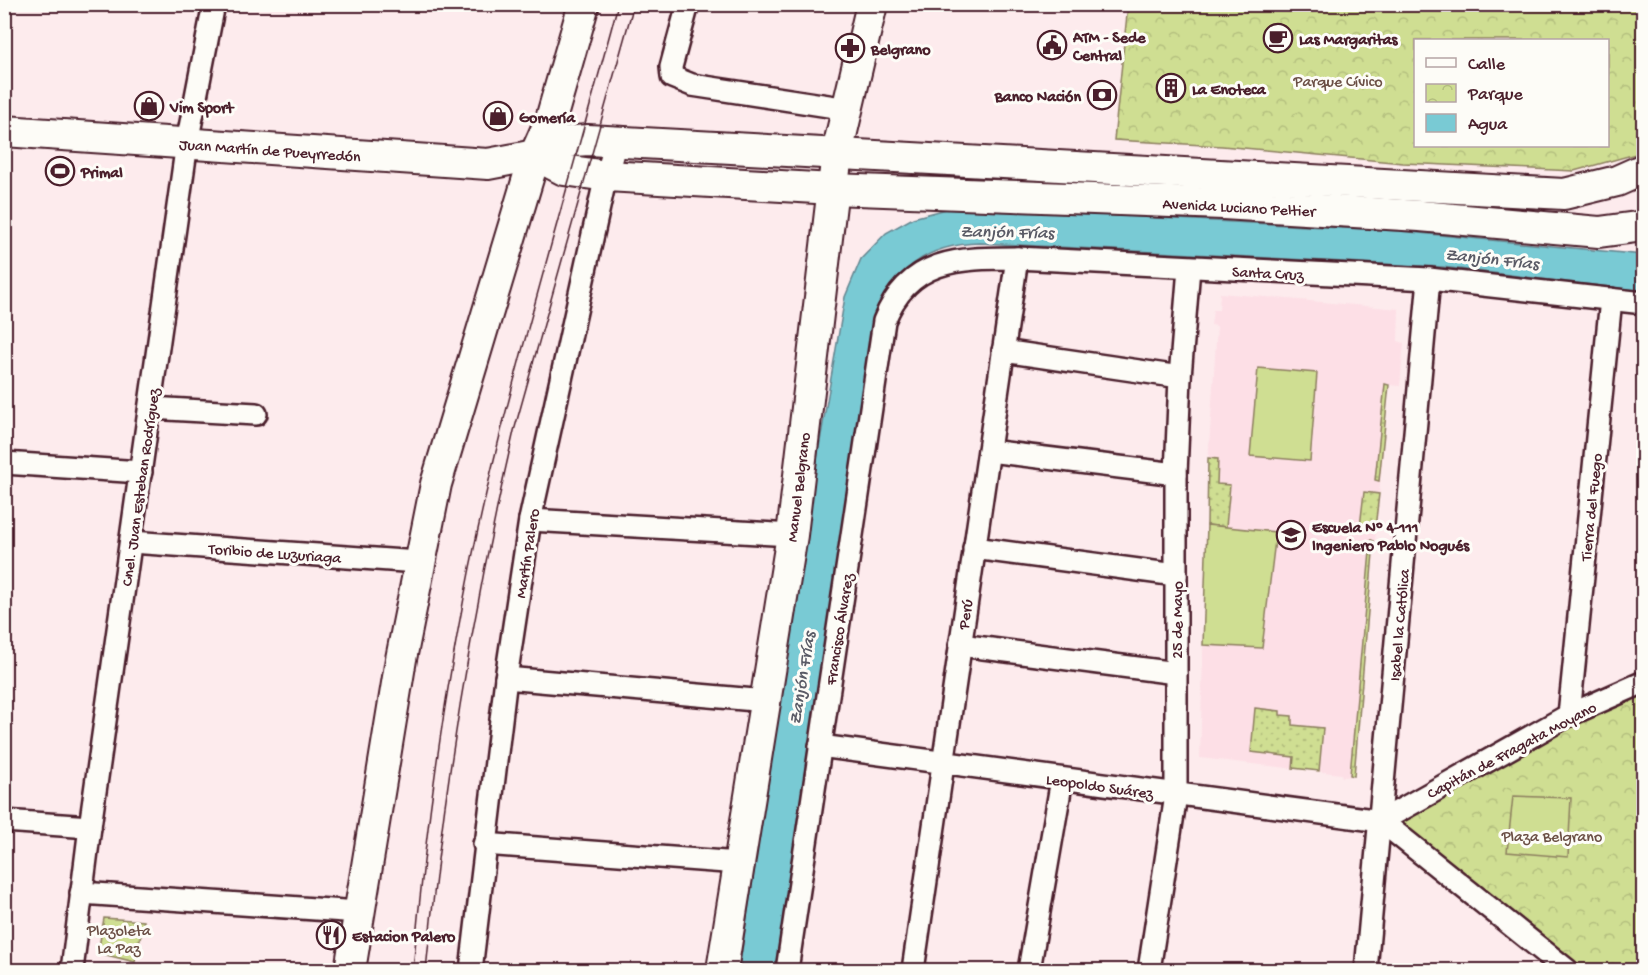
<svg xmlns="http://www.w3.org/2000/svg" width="1648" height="975" viewBox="0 0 1648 975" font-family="'Gochi Hand',sans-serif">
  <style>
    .built { fill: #fddfe6 }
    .grass { fill: url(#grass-dots); stroke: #8c7e5e; stroke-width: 1.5 }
    .park { fill: url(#park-crowns); stroke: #8c7e5e; stroke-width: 1.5; fill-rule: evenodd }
    .garden { fill: #cfde92; stroke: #8c7e5e; stroke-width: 1.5 }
    .water { fill: #79cad4; stroke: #668690; stroke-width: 1.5 }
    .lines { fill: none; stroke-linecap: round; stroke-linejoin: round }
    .street-casing { stroke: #4a1f2b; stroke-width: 26 }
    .secondary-casing { stroke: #4a1f2b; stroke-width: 34 }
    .street { stroke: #fdfcf7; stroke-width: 21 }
    .secondary { stroke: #fdfcf7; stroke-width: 30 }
    .tram { stroke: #4a1f2b; stroke-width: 1.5 }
    .labels { text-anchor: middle; stroke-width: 6; stroke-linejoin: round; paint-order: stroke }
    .poi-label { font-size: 16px; font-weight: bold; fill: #4a1f2b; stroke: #fdfcf7; text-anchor: start }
    .park-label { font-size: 16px; fill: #6b4f45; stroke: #fdfcf7 }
    .street-label { font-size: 16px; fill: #4a1f2b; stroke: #fdfcf7 }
    .water-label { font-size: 18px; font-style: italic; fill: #5a5b66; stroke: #fdfcf7 }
  </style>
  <defs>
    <pattern id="grass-dots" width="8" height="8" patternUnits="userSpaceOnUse" patternTransform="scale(1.5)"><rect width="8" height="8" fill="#cfde92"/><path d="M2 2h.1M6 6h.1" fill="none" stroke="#b3be7e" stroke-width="1.8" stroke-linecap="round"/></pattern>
    <pattern id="park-crowns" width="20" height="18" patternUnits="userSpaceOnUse" patternTransform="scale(1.5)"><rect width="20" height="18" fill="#cfde92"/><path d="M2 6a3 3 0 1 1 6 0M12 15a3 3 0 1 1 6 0" fill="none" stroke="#b3be7e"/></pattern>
  </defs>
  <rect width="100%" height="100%" fill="#fdebed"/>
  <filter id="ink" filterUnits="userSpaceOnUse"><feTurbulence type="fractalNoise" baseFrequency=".0167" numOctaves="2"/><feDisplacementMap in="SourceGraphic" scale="12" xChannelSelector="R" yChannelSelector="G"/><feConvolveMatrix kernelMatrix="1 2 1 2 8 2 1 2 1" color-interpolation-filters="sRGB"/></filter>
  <g filter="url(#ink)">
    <g class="built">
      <path d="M307,5h103l-1,5z"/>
      <path d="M1220,293l179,16 -1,32 6,2 -4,43 -11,-1 -35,391 -12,1 -1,-3 -141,-16 9,-311 8,-121 -6,-1 2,-15h6z"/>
    </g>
    <g class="grass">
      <path d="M1385,384l4,1 -10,96 -4,-1z"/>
      <path d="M1208,458l10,1 -1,25 13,1 -4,42 -19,-2z"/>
      <path d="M1364,492l15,2 -4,34 -15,-1z"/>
      <path d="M1371,540l3,1 -20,235 -4,-1z"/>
      <path d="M1255,708l25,3v4l12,1v9l31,3 -4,43 -26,-3 1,-11 -43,-5z"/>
    </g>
    <g class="park">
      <path d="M1128,5h515v147l-69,19 -171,-8 -181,-17 -108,-6zM1416,40h192v106h-192z"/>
      <path d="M1643,688v282h-69l-185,-148z"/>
      <path d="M104,918l40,3 -9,41 -37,-9z"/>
    </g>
    <g class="garden">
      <path d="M1258,368l59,5 -7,88 -60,-5z"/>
      <path d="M1207,525l69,7 -14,116 -59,-3z"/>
      <path d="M1513,796l58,2 -3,59 -61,-5z"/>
    </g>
    <path class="water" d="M954,207l445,24 244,24v36l-201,-24 -462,-24c-70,2 -99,43 -112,107l-93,620h-36l79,-517 27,-156 16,-38 25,-26 27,-15z"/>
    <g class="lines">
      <g class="street-casing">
        <g id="street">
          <path d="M688,4l-17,63 1,10 20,8 156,24"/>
          <path d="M1003,351l177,26"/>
          <path d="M150,408l106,6"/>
          <path d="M989,451l187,23"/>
          <path d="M4,463l137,9"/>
          <path d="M530,520l262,15"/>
          <path d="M131,542l287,20"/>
          <path d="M974,548l202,27"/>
          <path d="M960,645l216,28"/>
          <path d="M506,678l260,23"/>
          <path d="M1569,715l42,-416"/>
          <path d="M820,746l561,75"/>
          <path d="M4,821l86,6"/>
          <path d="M1381,821l188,-106 75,-33"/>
          <path d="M1381,821l186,149"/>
          <path d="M484,844l255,19"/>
          <path d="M81,893l278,19"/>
          <path d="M72,970l18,-143 97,-684 27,-139"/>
          <path d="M471,970l35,-292 24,-158 73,-331 13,-48"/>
          <path d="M787,970l97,-649c25,-63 75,-63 133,-63l412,21 215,24"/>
          <path d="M913,970l104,-712"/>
          <path d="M1029,970l33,-191"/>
          <path d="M1149,970l27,-175v-321l4,-97 9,-109"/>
          <path d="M1366,970l63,-691"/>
        </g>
      </g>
      <g class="secondary-casing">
        <g id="secondary">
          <path d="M4,131l484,33 47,-9 26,-13 27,-2 976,54 53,-13 27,-12"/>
          <path d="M535,155l29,15 43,6 226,13 390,15 197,12 179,16 45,-6"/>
          <path d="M350,970l51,-311 35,-175 99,-329 16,-36 33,-115"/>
          <path d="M722,970l70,-435 45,-382 35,-149"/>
        </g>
      </g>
      <use href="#street" class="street"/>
      <use href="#secondary" class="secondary"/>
      <g class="tram">
        <path d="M413,970c16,-182 44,-366 89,-543 36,-142 78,-282 116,-423"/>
        <path d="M426,970c17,-181 47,-361 88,-539l120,-427"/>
      </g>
    </g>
  </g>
  <defs>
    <g id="cafe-ring" transform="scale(1.5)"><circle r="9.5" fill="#fdfcf7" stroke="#4a1f2b" stroke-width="1.5"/><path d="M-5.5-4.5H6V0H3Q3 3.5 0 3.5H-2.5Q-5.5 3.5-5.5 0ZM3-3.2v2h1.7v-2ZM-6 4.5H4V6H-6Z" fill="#4a1f2b"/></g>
    <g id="civic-ring" transform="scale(1.5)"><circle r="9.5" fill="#fdfcf7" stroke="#4a1f2b" stroke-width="1.5"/><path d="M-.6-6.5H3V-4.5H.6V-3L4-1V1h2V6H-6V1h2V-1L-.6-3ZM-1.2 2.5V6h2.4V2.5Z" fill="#4a1f2b"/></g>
    <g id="pharmacy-ring" transform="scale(1.5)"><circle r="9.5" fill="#fdfcf7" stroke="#4a1f2b" stroke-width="1.5"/><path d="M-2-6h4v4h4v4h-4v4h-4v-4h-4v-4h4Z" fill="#4a1f2b"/></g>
    <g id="building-ring" transform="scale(1.5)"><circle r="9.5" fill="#fdfcf7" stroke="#4a1f2b" stroke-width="1.5"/><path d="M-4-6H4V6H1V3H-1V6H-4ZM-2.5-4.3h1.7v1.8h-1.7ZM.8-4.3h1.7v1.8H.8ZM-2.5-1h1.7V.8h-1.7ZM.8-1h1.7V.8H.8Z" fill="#4a1f2b"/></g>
    <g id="bank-ring" transform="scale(1.5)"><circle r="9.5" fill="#fdfcf7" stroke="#4a1f2b" stroke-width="1.5"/><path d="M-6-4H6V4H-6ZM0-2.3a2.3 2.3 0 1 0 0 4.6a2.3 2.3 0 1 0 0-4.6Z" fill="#4a1f2b"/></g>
    <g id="shop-ring" transform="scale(1.5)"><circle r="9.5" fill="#fdfcf7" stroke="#4a1f2b" stroke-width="1.5"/><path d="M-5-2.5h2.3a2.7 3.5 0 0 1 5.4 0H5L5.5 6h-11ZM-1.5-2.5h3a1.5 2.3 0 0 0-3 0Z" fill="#4a1f2b"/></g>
    <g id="stadium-ring" transform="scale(1.5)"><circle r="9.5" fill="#fdfcf7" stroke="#4a1f2b" stroke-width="1.5"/><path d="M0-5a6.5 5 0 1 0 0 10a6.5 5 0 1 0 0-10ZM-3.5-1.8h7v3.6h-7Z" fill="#4a1f2b"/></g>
    <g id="school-ring" transform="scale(1.5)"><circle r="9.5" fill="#fdfcf7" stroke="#4a1f2b" stroke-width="1.5"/><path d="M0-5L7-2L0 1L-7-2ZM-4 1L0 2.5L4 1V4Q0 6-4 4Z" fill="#4a1f2b"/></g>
    <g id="restaurant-ring" transform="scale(1.5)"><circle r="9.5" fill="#fdfcf7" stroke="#4a1f2b" stroke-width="1.5"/><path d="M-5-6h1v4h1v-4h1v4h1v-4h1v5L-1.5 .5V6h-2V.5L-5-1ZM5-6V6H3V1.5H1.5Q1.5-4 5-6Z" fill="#4a1f2b"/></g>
  </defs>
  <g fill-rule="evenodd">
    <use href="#cafe-ring" x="1278" y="38"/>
    <use href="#civic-ring" x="1052" y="45"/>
    <use href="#pharmacy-ring" x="850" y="48"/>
    <use href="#building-ring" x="1171" y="88"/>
    <use href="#bank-ring" x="1102" y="95"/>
    <use href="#shop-ring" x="149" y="106"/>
    <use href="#shop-ring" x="498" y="116"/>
    <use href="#stadium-ring" x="60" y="171"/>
    <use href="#school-ring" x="1291" y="535"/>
    <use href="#restaurant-ring" x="331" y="935"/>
  </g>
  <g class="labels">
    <g class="poi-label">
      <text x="1073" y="42">ATM - Sede<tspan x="1073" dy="18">Central</tspan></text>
      <text x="1299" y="44">Las Margaritas</text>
      <text x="871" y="54">Belgrano</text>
      <text x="1192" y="94">La Enoteca</text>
      <text x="1081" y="101" text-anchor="end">Banco Nación</text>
      <text x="170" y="112">Vim Sport</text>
      <text x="519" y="122">Gomería</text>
      <text x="81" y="177">Primal</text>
      <text x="1312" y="532">Escuela Nº 4-111<tspan x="1312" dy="18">Ingeniero Pablo Nogués</tspan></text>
      <text x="352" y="941">Estacion Palero</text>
    </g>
    <g class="park-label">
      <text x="1338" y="86">Parque Cívico</text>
      <text x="1552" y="841">Plaza Belgrano</text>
      <text x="119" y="935">Plazoleta<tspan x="119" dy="18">La Paz</tspan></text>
    </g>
    <g class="street-label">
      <text transform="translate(270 149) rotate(4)" y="6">Juan Martín de Pueyrredón</text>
      <text transform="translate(1239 206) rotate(3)" y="6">Avenida Luciano Peltier</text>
      <text transform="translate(1268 272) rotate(3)" y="6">Santa Cruz</text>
      <text transform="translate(139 487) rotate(-82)" y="6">Cnel. Juan Esteban Rodríguez</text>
      <text transform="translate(797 487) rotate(-83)" y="6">Manuel Belgrano</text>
      <text transform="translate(1590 507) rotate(-84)" y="6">Tierra del Fuego</text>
      <text transform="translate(275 552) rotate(4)" y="6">Toribio de Luzuriaga</text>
      <text transform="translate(526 553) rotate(-81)" y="6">Martín Palero</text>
      <text transform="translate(964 614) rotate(-81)" y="6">Perú</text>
      <text transform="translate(1176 620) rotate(-90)" y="6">25 de Mayo</text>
      <text transform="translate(1398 625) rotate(-85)" y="6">Isabel la Católica</text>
      <text transform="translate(838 629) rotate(-81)" y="6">Francisco Álvarez</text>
      <text transform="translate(1511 749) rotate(-28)" y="6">Capitán de Fragata Moyano</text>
      <text transform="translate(1100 785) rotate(8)" y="6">Leopoldo Suárez</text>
    </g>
    <g class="water-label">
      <text transform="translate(1007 231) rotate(1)" y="6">Zanjón Frías</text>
      <text transform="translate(1492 258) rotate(6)" y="6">Zanjón Frías</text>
      <text transform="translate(801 678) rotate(-81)" y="6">Zanjón Frías</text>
    </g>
  </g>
  <rect width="1648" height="975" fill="none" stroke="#fdfcf7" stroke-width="24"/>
  <rect x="12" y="12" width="1624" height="951" fill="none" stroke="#4a1f2b" stroke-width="2" filter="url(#ink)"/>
  <rect x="1414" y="39" width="195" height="108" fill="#fdfcf7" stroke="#b5a4a5" stroke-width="1.5"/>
  <rect x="1426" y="58" width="30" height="9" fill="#fdfcf7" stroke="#b5a4a5" stroke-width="1.5"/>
  <text x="1468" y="69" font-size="18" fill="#4a1f2b">Calle</text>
  <rect x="1426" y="84" width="30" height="18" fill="url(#park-crowns)" stroke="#b5a4a5" stroke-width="1.5"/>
  <text x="1468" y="99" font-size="18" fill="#4a1f2b">Parque</text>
  <rect x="1426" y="114" width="30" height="18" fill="#79cad4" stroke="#b5a4a5" stroke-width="1.5"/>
  <text x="1468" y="129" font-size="18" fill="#4a1f2b">Agua</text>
</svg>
